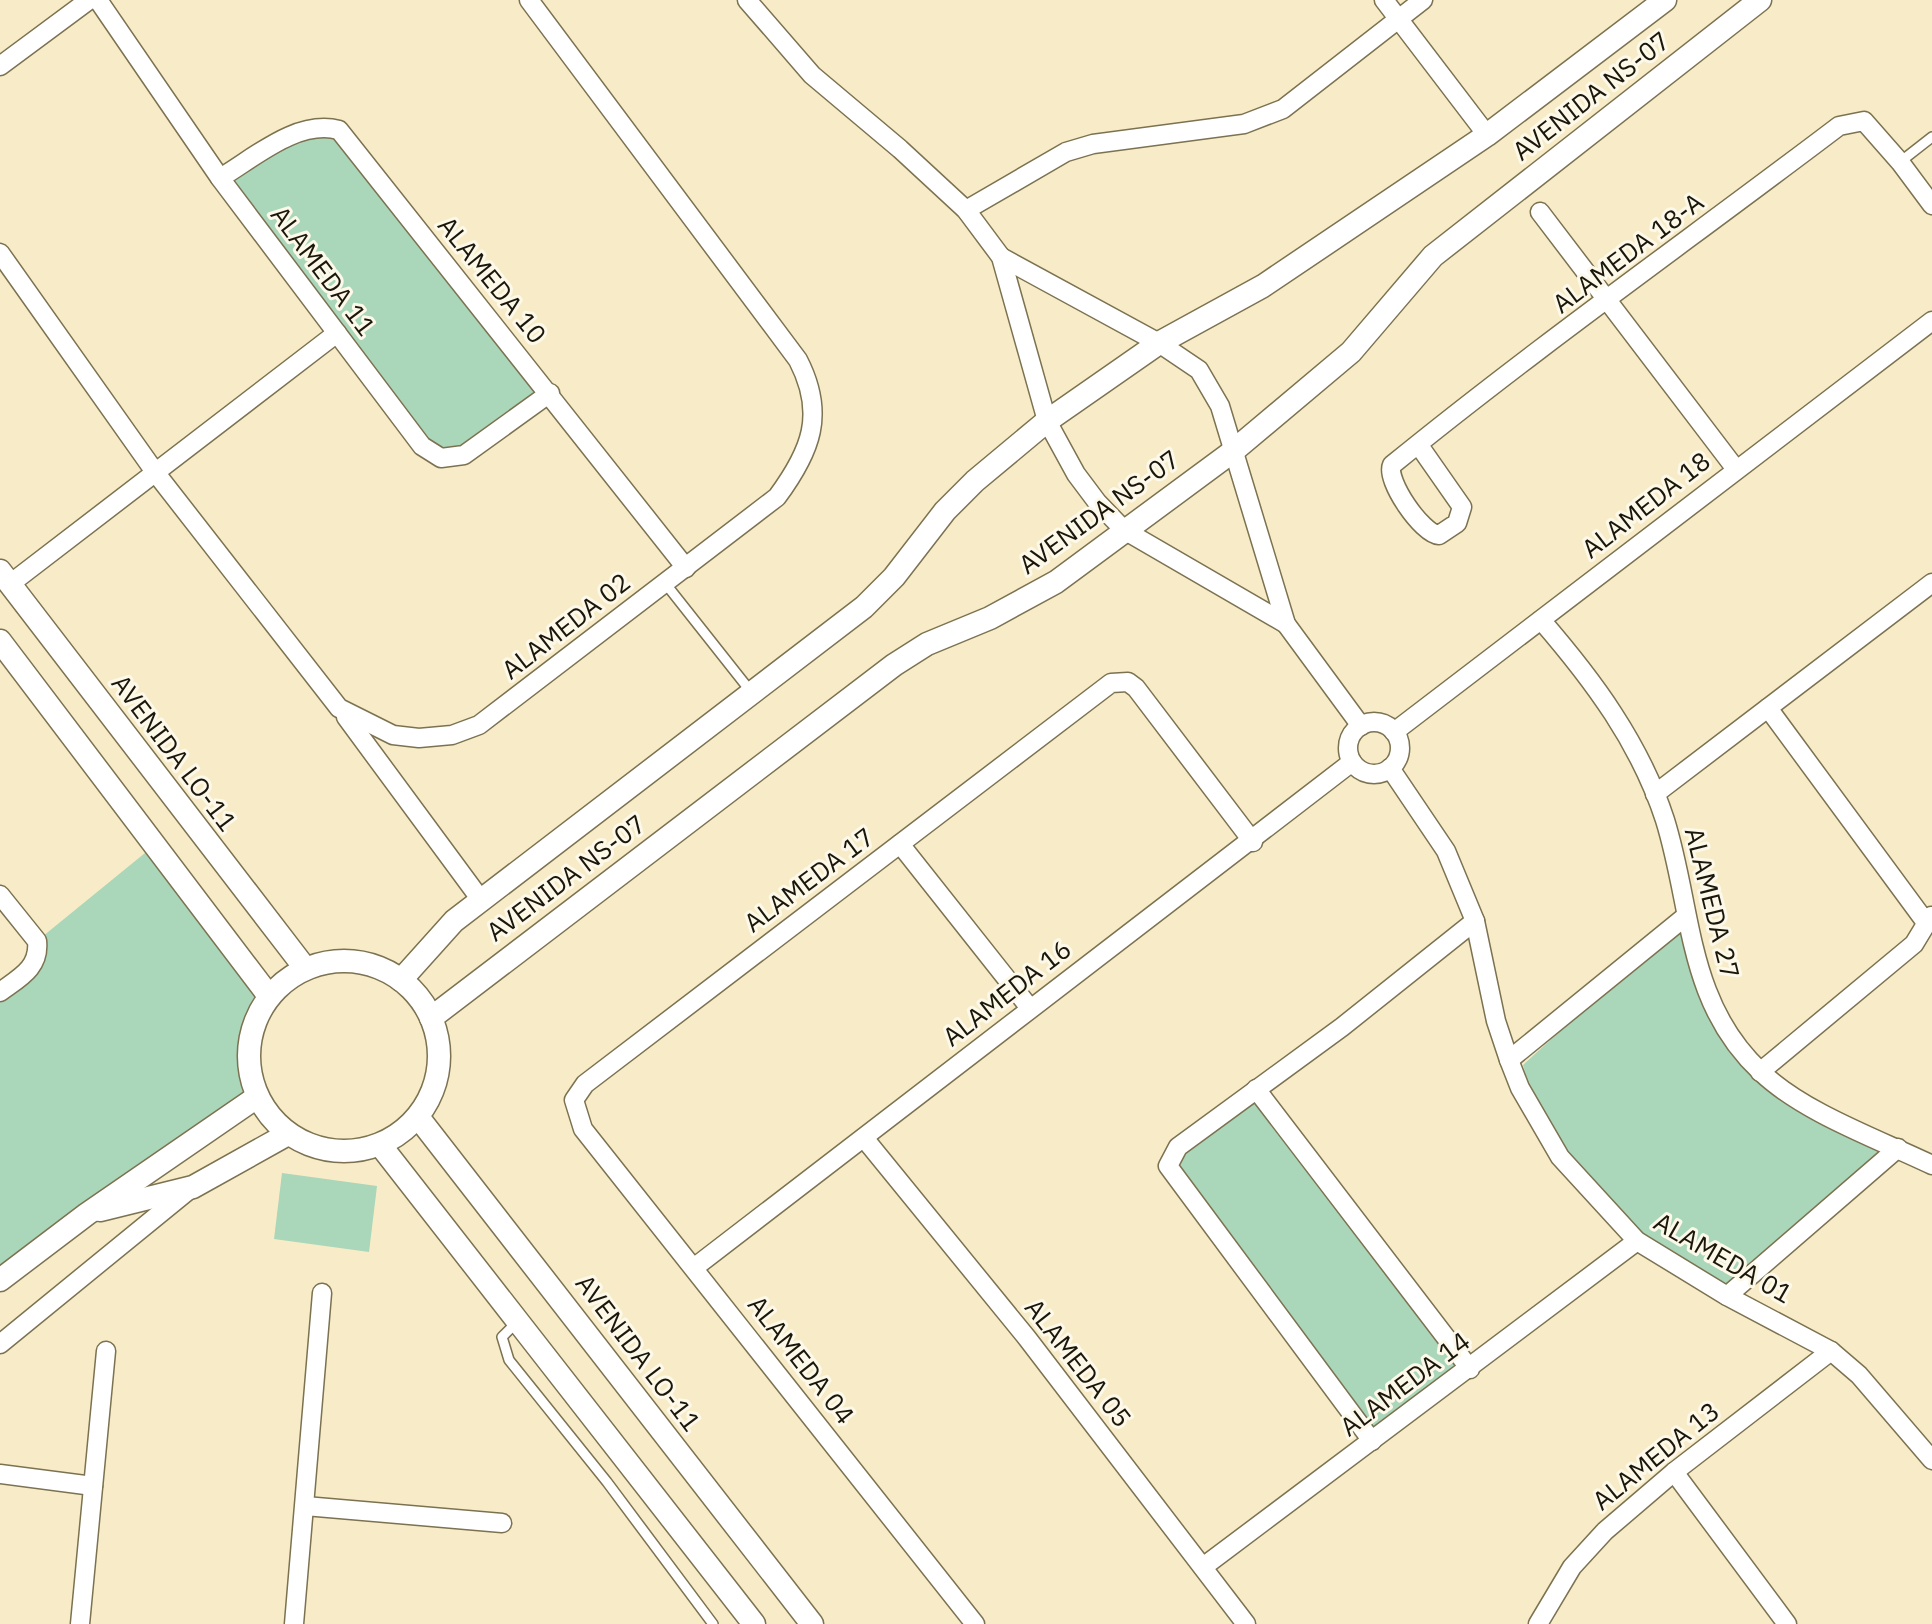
<svg xmlns="http://www.w3.org/2000/svg" width="1932" height="1624" viewBox="0 0 1932 1624" font-family="'IBM Plex Sans',sans-serif">
  <style>
    .green { fill: #aad6b9 }
    .lines { fill: none; stroke-linecap: round; stroke-linejoin: round }
    .service-casing { stroke: #7c7251; stroke-width: 12 }
    .minor-casing { stroke: #7c7251; stroke-width: 21 }
    .tertiary-casing { stroke: #7c7251; stroke-width: 25 }
    .service { stroke: #fff; stroke-width: 9 }
    .minor { stroke: #fff; stroke-width: 18 }
    .tertiary { stroke: #fff; stroke-width: 22 }
    .labels { text-anchor: middle; stroke-width: 6; stroke-linejoin: round; paint-order: stroke }
    .street-label { font-size: 26px; fill: #1a1609; stroke: #fdf9ea }
  </style>
  <rect width="100%" height="100%" fill="#f7ecc7"/>
  <g class="green">
    <path d="M314,127l36,13 200,253 -86,62 -33,-1 -211,-276z"/>
    <path d="M156,844l113,152 -21,66 9,35 -257,183v-292l36,-28 1,-19z"/>
    <path d="M1686,916l22,78 52,78 138,76 -171,148 -90,-55 -98,-117 -16,-59z"/>
    <path d="M1256,1089l214,280 -98,72 -204,-275z"/>
    <path d="M282,1173l95,13 -8,66 -95,-13z"/>
  </g>
  <g class="lines">
    <g class="service-casing">
      <g id="service">
        <path d="M1900,162l32,-25"/>
        <path d="M665,583l87,110"/>
        <path d="M517,1322l-15,15 7,23 98,122 106,142"/>
      </g>
    </g>
    <g class="minor-casing">
      <g id="minor">
        <path d="M98,0l122,178 202,268 19,12 23,-3 86,-62"/>
        <path d="M747,0l65,75 88,74 66,61 35,47 46,164 29,53 21,28 27,28 162,94"/>
        <path d="M1384,0l103,135"/>
        <path d="M0,66l89,-66"/>
        <path d="M220,178c34,-20 77,-59 119,-48l347,438"/>
        <path d="M966,210l100,-58 27,-8 151,-20 39,-15 140,-109"/>
        <path d="M1540,212l195,256"/>
        <path d="M0,253l155,219 184,236 54,27 26,3 33,-3 27,-10 298,-228c34,-46 49,-83 21,-137l-269,-360"/>
        <path d="M1001,257l158,86 40,27 21,36 66,218 75,102"/>
        <path d="M1418,444l44,63 -5,16 -18,12c-17,-1 -54,-55 -47,-70 145,-118 298,-226 447,-339l25,-5 36,41 32,43"/>
        <path d="M10,584l327,-251"/>
        <path d="M1541,620c52,60 99,123 124,200 28,90 21,182 96,252 43,41 117,67 171,93"/>
        <path d="M1768,708l159,216"/>
        <path d="M346,717l135,183"/>
        <circle cx="1374" cy="748" r="26"/>
        <path d="M1394,732l538,-411"/>
        <path d="M1390,768l56,83 29,70 21,100 13,39 11,28 40,69 77,84 90,55 104,55 28,24 73,85"/>
        <path d="M1655,794l277,-211"/>
        <path d="M900,844l129,163"/>
        <path d="M0,895l37,46c3,27 -18,37 -37,51"/>
        <path d="M1509,1060l177,-144"/>
        <path d="M1760,1072l154,-128 17,-28"/>
        <path d="M1256,1089l214,280"/>
        <path d="M864,1138l163,200 219,286"/>
        <path d="M695,1267l657,-505"/>
        <path d="M1727,1296l171,-148"/>
        <path d="M0,1344l190,-155"/>
        <path d="M1372,1441l-204,-275 10,-19 164,-120 133,-106"/>
        <path d="M1674,1472l113,152"/>
        <path d="M0,1474l93,12"/>
        <path d="M305,1506l197,17"/>
        <path d="M1203,1567l434,-326"/>
        <path d="M80,1624l26,-273"/>
        <path d="M294,1624l28,-331"/>
        <path d="M975,1624l-392,-495 -9,-29 11,-16 526,-401 17,-1 8,6 117,154"/>
        <path d="M1538,1624l34,-57 33,-36 69,-59 157,-121"/>
      </g>
    </g>
    <g class="tertiary-casing">
      <g id="tertiary">
        <path d="M0,571l305,397"/>
        <path d="M0,641l269,355"/>
        <circle cx="344" cy="1056" r="95"/>
        <path d="M401,980l53,-59 410,-314 30,-30 51,-66 30,-30 72,-60 112,-78 104,-57 224,-151 178,-135"/>
        <path d="M431,1018l463,-353 33,-21 63,-26 66,-36 176,-130 119,-100 82,-96 327,-256"/>
        <path d="M418,1117l394,507"/>
        <path d="M381,1146l373,478"/>
        <path d="M100,1210l93,-23 95,-53"/>
        <path d="M0,1280l87,-66 170,-117"/>
      </g>
    </g>
    <use href="#service" class="service"/>
    <use href="#minor" class="minor"/>
    <use href="#tertiary" class="tertiary"/>
  </g>
  <g class="labels">
    <g class="street-label">
      <text transform="translate(1591 96) rotate(-38)" y="9">AVENIDA NS-07</text>
      <text transform="translate(1628 253) rotate(-37)" y="9">ALAMEDA 18-A</text>
      <text transform="translate(323 271) rotate(53)" y="9">ALAMEDA 11</text>
      <text transform="translate(492 280) rotate(51)" y="9">ALAMEDA 10</text>
      <text transform="translate(1646 505) rotate(-38)" y="9">ALAMEDA 18</text>
      <text transform="translate(1099 512) rotate(-36)" y="9">AVENIDA NS-07</text>
      <text transform="translate(566 626) rotate(-38)" y="9">ALAMEDA 02</text>
      <text transform="translate(174 753) rotate(53)" y="9">AVENIDA LO-11</text>
      <text transform="translate(566 878) rotate(-37)" y="9">AVENIDA NS-07</text>
      <text transform="translate(809 880) rotate(-37)" y="9">ALAMEDA 17</text>
      <text transform="translate(1712 903) rotate(76)" y="9">ALAMEDA 27</text>
      <text transform="translate(1007 993) rotate(-38)" y="9">ALAMEDA 16</text>
      <text transform="translate(1723 1258) rotate(30)" y="9">ALAMEDA 01</text>
      <text transform="translate(638 1353) rotate(53)" y="9">AVENIDA LO-11</text>
      <text transform="translate(801 1360) rotate(52)" y="9">ALAMEDA 04</text>
      <text transform="translate(1078 1363) rotate(52)" y="9">ALAMEDA 05</text>
      <text transform="translate(1405 1384) rotate(-37)" y="9">ALAMEDA 14</text>
      <text transform="translate(1656 1456) rotate(-39)" y="9">ALAMEDA 13</text>
    </g>
  </g>
</svg>
